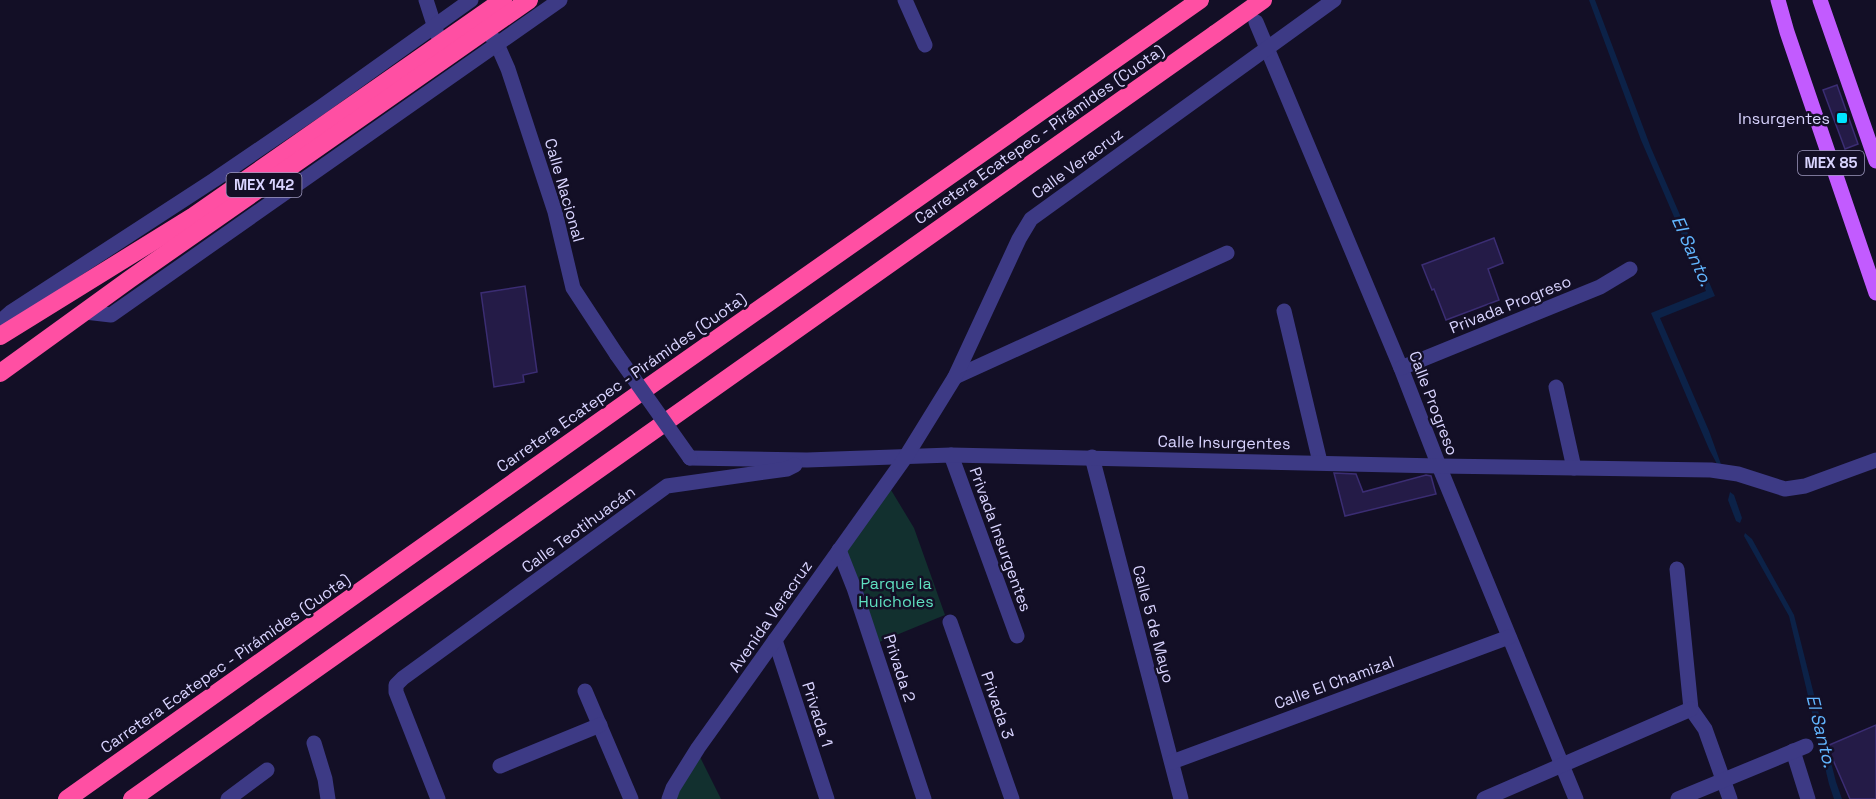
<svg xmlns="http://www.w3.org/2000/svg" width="1876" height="799" viewBox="0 0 1876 799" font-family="'Space Grotesk',sans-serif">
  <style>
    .green { fill: #12302f }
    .water { fill: #0c2248 }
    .building { fill: #241b47; stroke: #3b2d73; stroke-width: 1.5 }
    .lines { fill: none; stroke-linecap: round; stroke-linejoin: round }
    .minor { stroke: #3d3a85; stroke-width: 15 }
    .major { stroke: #c25bff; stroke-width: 15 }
    .highway { stroke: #ff4fa3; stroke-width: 18 }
    .minor-bridge { stroke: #3d3a85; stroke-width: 15 }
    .highway-bridge { stroke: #ff4fa3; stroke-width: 18 }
    .poi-dot { fill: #00e5ff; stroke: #130f26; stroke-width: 2 }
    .labels { text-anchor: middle; stroke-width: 5; stroke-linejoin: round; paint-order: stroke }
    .shield { fill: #130f26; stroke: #9e99be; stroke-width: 1.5 }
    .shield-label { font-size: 15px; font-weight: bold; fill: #d9d4ff }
    .poi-label { font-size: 16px; fill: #d9d4ff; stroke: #130f26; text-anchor: end }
    .street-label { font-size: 16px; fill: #d9d4ff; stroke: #130f26 }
    .park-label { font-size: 16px; fill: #5fe0c0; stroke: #130f26 }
    .water-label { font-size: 18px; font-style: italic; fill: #62b6ff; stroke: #130f26 }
  </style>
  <rect width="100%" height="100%" fill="#130f26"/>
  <g class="green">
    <path d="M888,485l26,43 31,87 -73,30 -31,-97z"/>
    <path d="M695,747l26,52h-49z"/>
  </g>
  <g class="water">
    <path d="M1589,0h6l56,148 64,148 -55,22 49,113 13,36 -5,-3 -8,-15 -58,-136 55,-22 -65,-151z"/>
    <path d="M1730,492l4,3 8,23 -2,5 -4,-2 -8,-21z"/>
    <path d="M1745,533l7,6 42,76 42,167 6,17h-8l-5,-15 -40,-168 -45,-80z"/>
  </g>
  <g class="building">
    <path d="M1837,85l21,59 -13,5 -22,-59z"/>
    <path d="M1494,238l9,25 -15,6 11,31 -53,20 -12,-31 -2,1 -10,-25z"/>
    <path d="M525,286l12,86 -14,3 1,7 -30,5 -13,-94z"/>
    <path d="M1334,473l22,1 7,18 63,-17 5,1 5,18 -91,22z"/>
    <path d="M1876,725v74h-26l-23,-53z"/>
  </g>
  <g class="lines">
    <g class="minor">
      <path d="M426,0l11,34"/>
      <path d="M905,0l20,45"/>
      <path d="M1256,22l145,346 38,98 137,333"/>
      <path d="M492,37l5,7 11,25 47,143 18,76 44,67"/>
      <path d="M1284,311l36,151"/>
      <path d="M85,312l26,3 449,-315"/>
      <path d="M0,322l11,-10 203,-132 107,-73 150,-107"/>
      <path d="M1401,368l199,-81 30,-18"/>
      <path d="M955,377l272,-124"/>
      <path d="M1556,387l18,81"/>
      <path d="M951,455l66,181"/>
      <path d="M1092,457l89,342"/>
      <path d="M690,458l117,2 144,-5 488,11 272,4 27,4 47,15 20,-3 71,-26"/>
      <path d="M839,550l15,38 70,211"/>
      <path d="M1677,569l14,140 14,20 25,70"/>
      <path d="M950,622l62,177"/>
      <path d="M775,640l52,159"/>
      <path d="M585,691l46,108"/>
      <path d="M314,743l11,36 3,20"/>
      <path d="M1793,751l15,48"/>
      <path d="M1172,762l337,-125"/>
      <path d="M500,766l100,-41"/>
      <path d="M228,799l39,-29"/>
      <path d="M438,799l-42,-107v-7l7,-7 264,-192 120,-17 8,-4"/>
      <path d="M669,799l4,-11 25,-40 207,-290 50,-81 64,-138 12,-20 303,-219"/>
      <path d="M1484,799l207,-90"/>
      <path d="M1678,799l128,-53"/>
    </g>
    <g class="major">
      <path d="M1778,0l9,32 89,261"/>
      <path d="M1820,0l56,161"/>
    </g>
    <g class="highway">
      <path d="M0,336l194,-120 309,-216"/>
      <path d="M0,373l130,-94 399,-279"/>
      <path d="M67,799l577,-409 556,-390"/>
      <path d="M132,799l1083,-765"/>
    </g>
    <path class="minor-bridge" d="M617,355l73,103"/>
    <path class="highway-bridge" d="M1215,34l48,-34"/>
  </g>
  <rect class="poi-dot" x="1836" y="112" width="12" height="12" rx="3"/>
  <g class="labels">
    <g class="shield">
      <rect x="1798" y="151" width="66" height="24" rx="4.5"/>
      <rect x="226.5" y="173" width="75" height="24" rx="4.5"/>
    </g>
    <g class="shield-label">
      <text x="1831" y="168">MEX 85</text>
      <text x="264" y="190">MEX 142</text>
    </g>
    <g class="poi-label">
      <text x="1830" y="124">Insurgentes</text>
    </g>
    <g class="street-label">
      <text transform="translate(1039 134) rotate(-35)" y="6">Carretera Ecatepec - Pirámides (Cuota)</text>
      <text transform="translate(1077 163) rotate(-36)" y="6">Calle Veracruz</text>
      <text transform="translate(565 190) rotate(74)" y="6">Calle Nacional</text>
      <text transform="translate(1510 304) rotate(-22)" y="6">Privada Progreso</text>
      <text transform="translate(621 382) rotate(-35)" y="6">Carretera Ecatepec - Pirámides (Cuota)</text>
      <text transform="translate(1434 403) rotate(69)" y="6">Calle Progreso</text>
      <text transform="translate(1224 442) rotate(1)" y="6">Calle Insurgentes</text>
      <text transform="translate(578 529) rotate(-36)" y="6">Calle Teotihuacán</text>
      <text transform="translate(1001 539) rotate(70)" y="6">Privada Insurgentes</text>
      <text transform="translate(770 616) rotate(-55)" y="6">Avenida Veracruz</text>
      <text transform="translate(1154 624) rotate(75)" y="6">Calle 5 de Mayo</text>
      <text transform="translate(225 663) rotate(-35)" y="6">Carretera Ecatepec - Pirámides (Cuota)</text>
      <text transform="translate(900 668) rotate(72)" y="6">Privada 2</text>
      <text transform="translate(1334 682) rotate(-20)" y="6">Calle El Chamizal</text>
      <text transform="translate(998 705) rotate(71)" y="6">Privada 3</text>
      <text transform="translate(818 714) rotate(72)" y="6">Privada 1</text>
    </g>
    <g class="park-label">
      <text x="896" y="589">Parque la<tspan x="896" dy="18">Huicholes</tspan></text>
    </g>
    <g class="water-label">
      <text transform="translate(1692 251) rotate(66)" y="6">El Santo.</text>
      <text transform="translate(1821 731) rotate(76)" y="6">El Santo.</text>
    </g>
  </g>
</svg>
